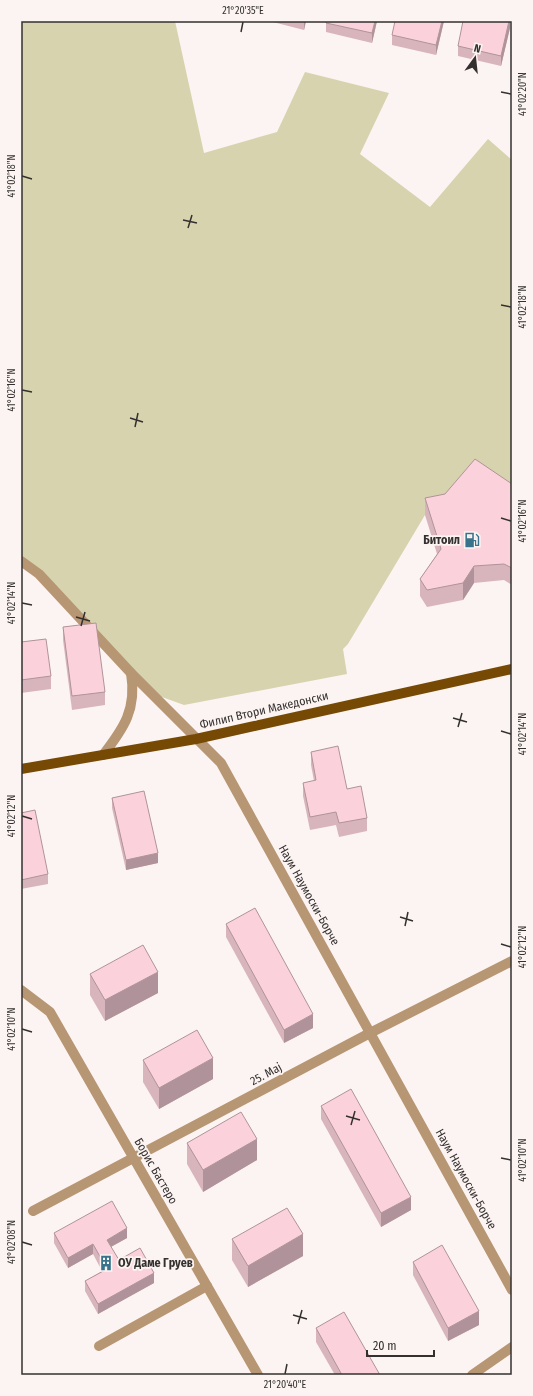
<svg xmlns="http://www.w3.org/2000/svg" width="533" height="1396" viewBox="0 0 533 1396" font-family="'Fira Sans Condensed',sans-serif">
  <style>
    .green { fill: #d7d3af }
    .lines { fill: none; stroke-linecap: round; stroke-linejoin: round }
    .minor { stroke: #b79673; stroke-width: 10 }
    .major { stroke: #764a05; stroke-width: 10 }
    .wall { fill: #d8b5bd }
    .shaded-wall { fill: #b0939a }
    .building { fill: #fbd2dc; stroke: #b0939a }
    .ticks { fill: none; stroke: #33302f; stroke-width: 1.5 }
    .labels { text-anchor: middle; stroke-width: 3.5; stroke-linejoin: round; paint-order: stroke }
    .poi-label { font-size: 12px; font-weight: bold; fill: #33302f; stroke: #fcf4f2; text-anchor: end }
    .street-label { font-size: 12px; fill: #33302f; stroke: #fcf4f2 }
    .neatline { fill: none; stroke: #33302f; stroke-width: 1.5 }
    .ticks-label { font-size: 10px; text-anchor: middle; fill: #33302f }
  </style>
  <rect width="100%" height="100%" fill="#fcf4f2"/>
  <path class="green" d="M21,21h154l29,132 73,-21 28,-60 84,21 -29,61 70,53 58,-68 24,21v340l-87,15 -77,129 -5,5 4,25 -163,31 -33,-12 -130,-132z"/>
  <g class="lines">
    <g class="minor">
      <path d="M21,561l18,13 92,99 90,90 291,527"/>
      <path d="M103,755c21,-27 34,-46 28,-82"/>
      <path d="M21,990l29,22 208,363"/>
      <path d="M33,1211l337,-178 142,-72"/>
      <path d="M99,1346l108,-60"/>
      <path d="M472,1375l40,-28"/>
    </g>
    <path class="major" d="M21,769l175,-30 316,-70"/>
  </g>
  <g class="wall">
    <path d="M269,21h37l-2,9z"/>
    <path d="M377,21l-5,22 -46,-11v-9z"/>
    <path d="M444,21l-8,34 -44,-10v-10z"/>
    <path d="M510,21v7l-9,38 -43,-10v-10z"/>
    <path d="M512,484v101l-8,-5 -30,3 -11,17 -36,7 -7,-11v-17l17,-25 -12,-39v-17z"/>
    <path d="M63,627l42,65v13l-33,5 -9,-70z"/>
    <path d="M21,642l30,34v13l-30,4z"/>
    <path d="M311,752l36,37 20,29v13l-28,6 -3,-12 -26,5 -7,-34v-13l11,-2 -3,-16z"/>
    <path d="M112,798l46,65 -32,7 -14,-62z"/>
    <path d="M21,813l27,61v10l-27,5z"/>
    <path d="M226,924l87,104 -29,15 -58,-106z"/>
    <path d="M90,974l68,19 -53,28 -15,-26z"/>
    <path d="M143,1060l70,19 -54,30 -16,-27z"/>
    <path d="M321,1106l90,104 -30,17 -60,-108z"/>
    <path d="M187,1143l70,17 -54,32 -16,-28z"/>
    <path d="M54,1233l73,5 -16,9 8,13 35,23 -56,31 -13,-23v-10l17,-10 -9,-17 -25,14 -14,-25z"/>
    <path d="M232,1239l71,17 -55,31 -16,-27z"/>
    <path d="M413,1262l66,63 -31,16 -35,-66z"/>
    <path d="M316,1328l64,47h-45l-19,-33z"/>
  </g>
  <g class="shaded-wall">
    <path d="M304,21h2l-2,9z"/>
    <path d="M375,21h2l-5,22v-10z"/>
    <path d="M442,21h2l-8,34v-10z"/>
    <path d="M509,21h1v7l-9,38v-10z"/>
    <path d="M474,566v17l-11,17v-17z"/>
    <path d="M158,853v10l-32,7v-10z"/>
    <path d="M158,972v21l-53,28v-21z"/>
    <path d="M313,1014v14l-29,15v-13z"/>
    <path d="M213,1058v21l-54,30v-21z"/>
    <path d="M257,1139v21l-54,32v-22z"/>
    <path d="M411,1197v13l-30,17v-14z"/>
    <path d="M127,1228v10l-20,11v-9z"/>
    <path d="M303,1234v22l-55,31v-21z"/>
    <path d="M93,1244v10l-25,14v-10z"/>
    <path d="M154,1273v10l-56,31v-10z"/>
    <path d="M479,1311v14l-31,16v-13z"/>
  </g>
  <g class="building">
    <path d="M326,21h49l-3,12 -46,-10z"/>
    <path d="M395,21h47l-6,24 -44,-10z"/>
    <path d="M463,21h46l-8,35 -43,-10z"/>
    <path d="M475,459l37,25v84l-8,-4 -30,2 -11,17 -36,7 -7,-11 21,-30 -16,-51 20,-4z"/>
    <path d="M96,623l9,69 -33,4 -9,-69z"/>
    <path d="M46,639l5,37 -30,4v-38z"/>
    <path d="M338,746l9,43 14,-3 6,32 -28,5 -3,-11 -26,5 -7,-34 13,-3 -5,-28z"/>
    <path d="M144,791l14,62 -32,7 -14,-62z"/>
    <path d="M35,810l13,64 -27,6v-67z"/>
    <path d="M255,908l58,106 -29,16 -58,-106z"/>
    <path d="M143,945l15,27 -53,28 -15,-26z"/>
    <path d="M197,1030l16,28 -54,30 -16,-28z"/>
    <path d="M351,1089l60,108 -30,16 -60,-107z"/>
    <path d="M241,1112l16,27 -54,31 -16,-27z"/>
    <path d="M112,1201l15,27 -20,12 12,20 21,-12 14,25 -56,31 -13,-23 22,-12 -14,-25 -25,14 -14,-25z"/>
    <path d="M287,1208l16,26 -55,32 -16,-27z"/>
    <path d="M442,1245l37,66 -31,17 -35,-66z"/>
    <path d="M344,1312l36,63h-38l-26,-47z"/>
  </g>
  <path class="ticks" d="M241,32l2,-10M501,92l10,2M22,176l10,3M183,220l14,3M188,228l4,-13M501,305l10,2M22,390l10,2M130,418l13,4M135,427l3,-14M501,518l10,3M22,603l10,2M76,617l14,4M81,626l4,-14M453,718l14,4M458,727l4,-14M501,731l10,3M22,816l10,3M400,917l13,4M405,926l3,-14M501,944l10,3M22,1029l10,3M346,1116l14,4M351,1125l4,-14M501,1158l10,2M22,1242l10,3M293,1315l14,4M298,1324l4,-14M285,1374l2,-10"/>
  <defs>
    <g id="fuel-bare" transform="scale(1.2)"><path d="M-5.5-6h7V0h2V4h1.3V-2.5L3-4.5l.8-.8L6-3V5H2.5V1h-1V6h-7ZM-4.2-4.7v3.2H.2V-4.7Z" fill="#38738b" stroke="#fcf4f2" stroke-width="2.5" paint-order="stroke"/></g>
    <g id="building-bare" transform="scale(1.2)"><path d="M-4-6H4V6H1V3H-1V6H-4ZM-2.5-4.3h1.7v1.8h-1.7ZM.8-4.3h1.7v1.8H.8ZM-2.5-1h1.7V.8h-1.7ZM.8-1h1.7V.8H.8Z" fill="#38738b" stroke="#fcf4f2" stroke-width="2.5" paint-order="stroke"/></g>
  </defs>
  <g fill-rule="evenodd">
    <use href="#fuel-bare" x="472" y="540"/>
    <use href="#building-bare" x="106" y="1263"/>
  </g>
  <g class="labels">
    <g class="poi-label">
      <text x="460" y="544">Битоил</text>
      <text x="118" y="1267" text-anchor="start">ОУ Даме Груев</text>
    </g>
    <g class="street-label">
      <text transform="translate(264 710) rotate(-13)" y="4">Филип Втори Македонски</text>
      <text transform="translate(309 895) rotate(61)" y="4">Наум Наумоски-Борче</text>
      <text transform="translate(266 1074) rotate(-28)" y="4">25. Мај</text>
      <text transform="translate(156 1171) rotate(60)" y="4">Борис Бастеро</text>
      <text transform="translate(466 1179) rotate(61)" y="4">Наум Наумоски-Борче</text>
    </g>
  </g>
  <rect width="533" height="1396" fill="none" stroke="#fcf4f2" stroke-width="44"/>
  <g transform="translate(475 58) rotate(15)" stroke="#fcf4f2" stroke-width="3" paint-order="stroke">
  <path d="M0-3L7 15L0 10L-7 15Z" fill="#33302f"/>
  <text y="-6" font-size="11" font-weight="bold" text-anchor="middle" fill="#33302f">N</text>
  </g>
  <path d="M367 1350v6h67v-6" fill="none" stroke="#33302f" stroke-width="2"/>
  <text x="373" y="1350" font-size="12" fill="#33302f" stroke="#fcf4f2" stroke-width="3" paint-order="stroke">20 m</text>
  <rect x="22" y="22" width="489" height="1352" class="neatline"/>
  <g class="ticks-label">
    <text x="243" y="14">21°20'35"E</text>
    <text transform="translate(522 94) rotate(-90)" y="4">41°02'20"N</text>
    <text transform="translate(11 176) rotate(-90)" y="4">41°02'18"N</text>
    <text transform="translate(522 307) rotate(-90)" y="4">41°02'18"N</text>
    <text transform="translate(11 390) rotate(-90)" y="4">41°02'16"N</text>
    <text transform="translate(522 521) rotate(-90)" y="4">41°02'16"N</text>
    <text transform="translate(11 603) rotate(-90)" y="4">41°02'14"N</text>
    <text transform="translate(522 734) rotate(-90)" y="4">41°02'14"N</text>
    <text transform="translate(11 816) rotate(-90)" y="4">41°02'12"N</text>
    <text transform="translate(522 947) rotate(-90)" y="4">41°02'12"N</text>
    <text transform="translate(11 1029) rotate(-90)" y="4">41°02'10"N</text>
    <text transform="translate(522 1160) rotate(-90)" y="4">41°02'10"N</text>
    <text transform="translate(11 1242) rotate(-90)" y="4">41°02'08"N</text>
    <text x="285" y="1388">21°20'40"E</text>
  </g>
</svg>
